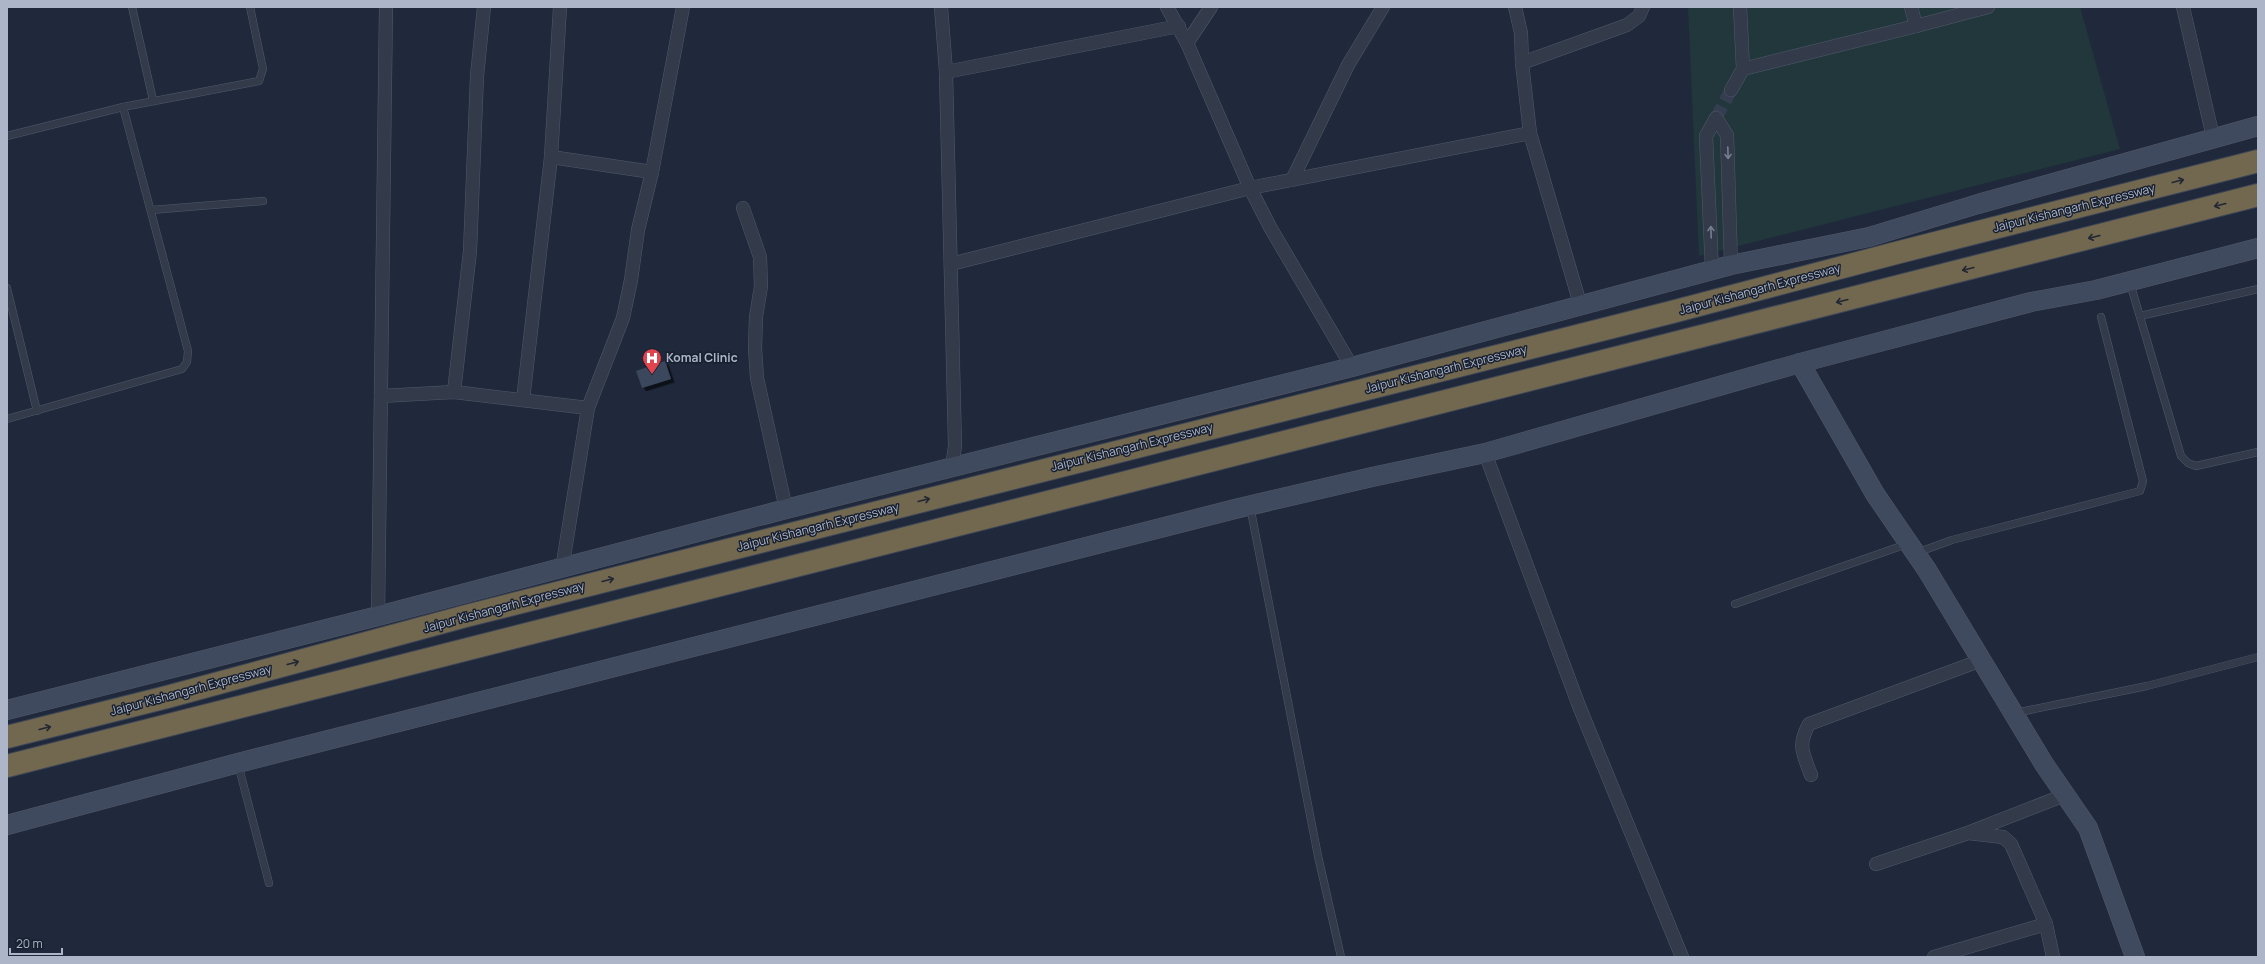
<svg xmlns="http://www.w3.org/2000/svg" width="2265" height="964" viewBox="0 0 2265 964" font-family="Manrope,sans-serif">
  <style>
    .green { fill: #21373c }
    .building { fill: #3a475b; filter: url(#shadow) }
    .lines { fill: none; stroke-linecap: round; stroke-linejoin: round }
    .street-tunnel { stroke: #343e50; stroke-width: 13; stroke-dasharray: 13 6; stroke-linecap: butt }
    .lane-casing { stroke: #505969; stroke-width: 8 }
    .street-casing { stroke: #505969; stroke-width: 14 }
    .secondary-casing { stroke: #505969; stroke-width: 20 }
    .highway-casing { stroke: #3d4656; stroke-width: 24 }
    .lane { stroke: #333b4b; stroke-width: 7 }
    .street { stroke: #333b4b; stroke-width: 13 }
    .secondary { stroke: #404a5f; stroke-width: 19 }
    .highway { stroke: #72674f; stroke-width: 22 }
    .oneway { stroke: #767f90 }
    .oneway2 { stroke: #212733 }
    .labels { text-anchor: middle; stroke-width: 3; stroke-linejoin: round; paint-order: stroke }
    .street-label { font-size: 12px; fill: #adb6c8; stroke: #182030 }
    .poi-label { font-size: 12px; font-weight: bold; fill: #adb6c8; stroke: #182030; text-anchor: start }
  </style>
  <defs>
    <filter id="shadow"><feDropShadow dx="3.5" dy="3.5" stdDeviation="0" flood-color="#0009"/></filter>
  </defs>
  <rect width="100%" height="100%" fill="#1f293b"/>
  <path class="green" d="M1688,7h392l40,142 -421,107z"/>
  <path class="building" d="M665,361l6,18 -29,9 -6,-17z"/>
  <g class="lines">
    <path class="street-tunnel" d="M1716,118l15,-28"/>
    <g class="lane-casing">
      <g id="lane">
        <path d="M132,7l21,93"/>
        <path d="M7,136l116,-29 136,-26 4,-12 -13,-62"/>
        <path d="M151,210l112,-9"/>
        <path d="M2130,283l51,173 7,7 8,3 62,-14"/>
        <path d="M7,288l30,123"/>
        <path d="M2140,316l118,-27"/>
        <path d="M7,419l175,-50 5,-7 1,-11 -65,-244"/>
        <path d="M1250,506l68,350 23,101"/>
        <path d="M1916,553l36,-13 188,-49 3,-10 -42,-164"/>
        <path d="M1735,604l172,-60"/>
        <path d="M2015,713l132,-27 111,-29"/>
        <path d="M238,764l31,119"/>
      </g>
    </g>
    <g class="street-casing">
      <g id="street">
        <path d="M941,7l5,65 9,374 -3,21"/>
        <path d="M1167,7l20,36 63,145 20,39 82,140"/>
        <path d="M1515,7l6,26 1,30 8,70 51,174"/>
        <path d="M2183,7l30,130"/>
        <path d="M1916,26l72,-19"/>
        <path d="M1187,43l24,-36"/>
        <path d="M1522,63l105,-38 12,-9 4,-9"/>
        <path d="M1743,69l173,-43 -5,-19"/>
        <path d="M946,72l233,-46"/>
        <path d="M1731,90l12,-21 -3,-62"/>
        <path d="M551,157l101,15 31,-165"/>
        <path d="M1292,180l56,-115 35,-58"/>
        <path d="M743,208l17,49 1,29 -5,31 -1,31 2,30 29,131"/>
        <path d="M951,264l299,-76 280,-55"/>
        <path d="M1712,270l-6,-134 10,-18 11,17 4,130"/>
        <path d="M454,392l16,-141 7,-175 7,-69"/>
        <path d="M381,396l73,-4 134,16 -26,161"/>
        <path d="M523,400l28,-243 9,-150"/>
        <path d="M588,408l35,-90 8,-38 7,-50 14,-58"/>
        <path d="M1485,453l94,253 103,251"/>
        <path d="M378,616l8,-609"/>
        <path d="M1811,775c-8,-22 -14,-29 -2,-51l173,-64"/>
        <path d="M1970,832l95,-37"/>
        <path d="M1876,864l92,-31 35,4 8,7 35,80 7,33"/>
        <path d="M1934,957l112,-33"/>
      </g>
    </g>
    <g class="secondary-casing">
      <g id="secondary">
        <path d="M1800,363l75,131 52,76 117,194 44,64 47,129"/>
        <path d="M7,710l371,-94 408,-107 566,-142 379,-102 138,-28 109,-33 280,-78"/>
        <path d="M7,825l231,-62 997,-254 137,-32 113,-24 315,-90 231,-61 65,-12 162,-42"/>
      </g>
    </g>
    <g class="highway-casing">
      <g id="highway">
        <path d="M7,737l160,-40 299,-81 1206,-304 224,-59 362,-92"/>
        <path d="M7,766l2251,-571"/>
      </g>
    </g>
    <use href="#lane" class="lane"/>
    <use href="#street" class="street"/>
    <use href="#secondary" class="secondary"/>
    <use href="#highway" class="highway"/>
  </g>
  <defs><path id="oneway-shaft" d="M-6 0H5M1.5-3L5.5 0L1.5 3" fill="none" stroke-width="1.6" stroke-linecap="round" stroke-linejoin="round"/></defs>
  <g class="oneway">
    <use href="#oneway-shaft" transform="translate(1728 153) rotate(88)"/>
    <use href="#oneway-shaft" transform="translate(1711 232) rotate(-92)"/>
  </g>
  <g class="oneway2">
    <use href="#oneway-shaft" transform="translate(2178 181) rotate(-14)"/>
    <use href="#oneway-shaft" transform="translate(2220 205) rotate(166)"/>
    <use href="#oneway-shaft" transform="translate(2094 237) rotate(166)"/>
    <use href="#oneway-shaft" transform="translate(1968 269) rotate(166)"/>
    <use href="#oneway-shaft" transform="translate(1842 301) rotate(166)"/>
    <use href="#oneway-shaft" transform="translate(924 500) rotate(-14)"/>
    <use href="#oneway-shaft" transform="translate(608 580) rotate(-14)"/>
    <use href="#oneway-shaft" transform="translate(293 663) rotate(-15)"/>
    <use href="#oneway-shaft" transform="translate(45 728) rotate(-14)"/>
  </g>
  <defs>
    <g id="hospital-pin" transform="scale(1)"><path d="M0 17L-7.5 6A9.5 9.5 0 1 1 7.5 6Z" fill="#e0444e" stroke="#182030"/><path d="M-5-5h3v3.5h4V-5h3V5h-3V1.5h-4V5h-3Z" fill="#fff"/></g>
  </defs>
  <g fill-rule="evenodd">
    <use href="#hospital-pin" x="652" y="358"/>
  </g>
  <g class="labels">
    <g class="street-label">
      <text transform="translate(2074 208) rotate(-14)" y="4">Jaipur Kishangarh Expressway</text>
      <text transform="translate(1760 289) rotate(-15)" y="4">Jaipur Kishangarh Expressway</text>
      <text transform="translate(1446 369) rotate(-14)" y="4">Jaipur Kishangarh Expressway</text>
      <text transform="translate(1132 447) rotate(-14)" y="4">Jaipur Kishangarh Expressway</text>
      <text transform="translate(818 527) rotate(-14)" y="4">Jaipur Kishangarh Expressway</text>
      <text transform="translate(504 607) rotate(-15)" y="4">Jaipur Kishangarh Expressway</text>
      <text transform="translate(191 690) rotate(-15)" y="4">Jaipur Kishangarh Expressway</text>
    </g>
    <g class="poi-label">
      <text x="666" y="362">Komal Clinic</text>
    </g>
  </g>
  <rect width="2265" height="964" fill="none" stroke="#adb6c8" stroke-width="16"/>
  <path d="M10 948v6h52v-6" fill="none" stroke="#adb6c8" stroke-width="2"/>
  <text x="16" y="948" font-size="12" fill="#adb6c8" stroke="#182030" stroke-width="3" paint-order="stroke">20 m</text>
</svg>
